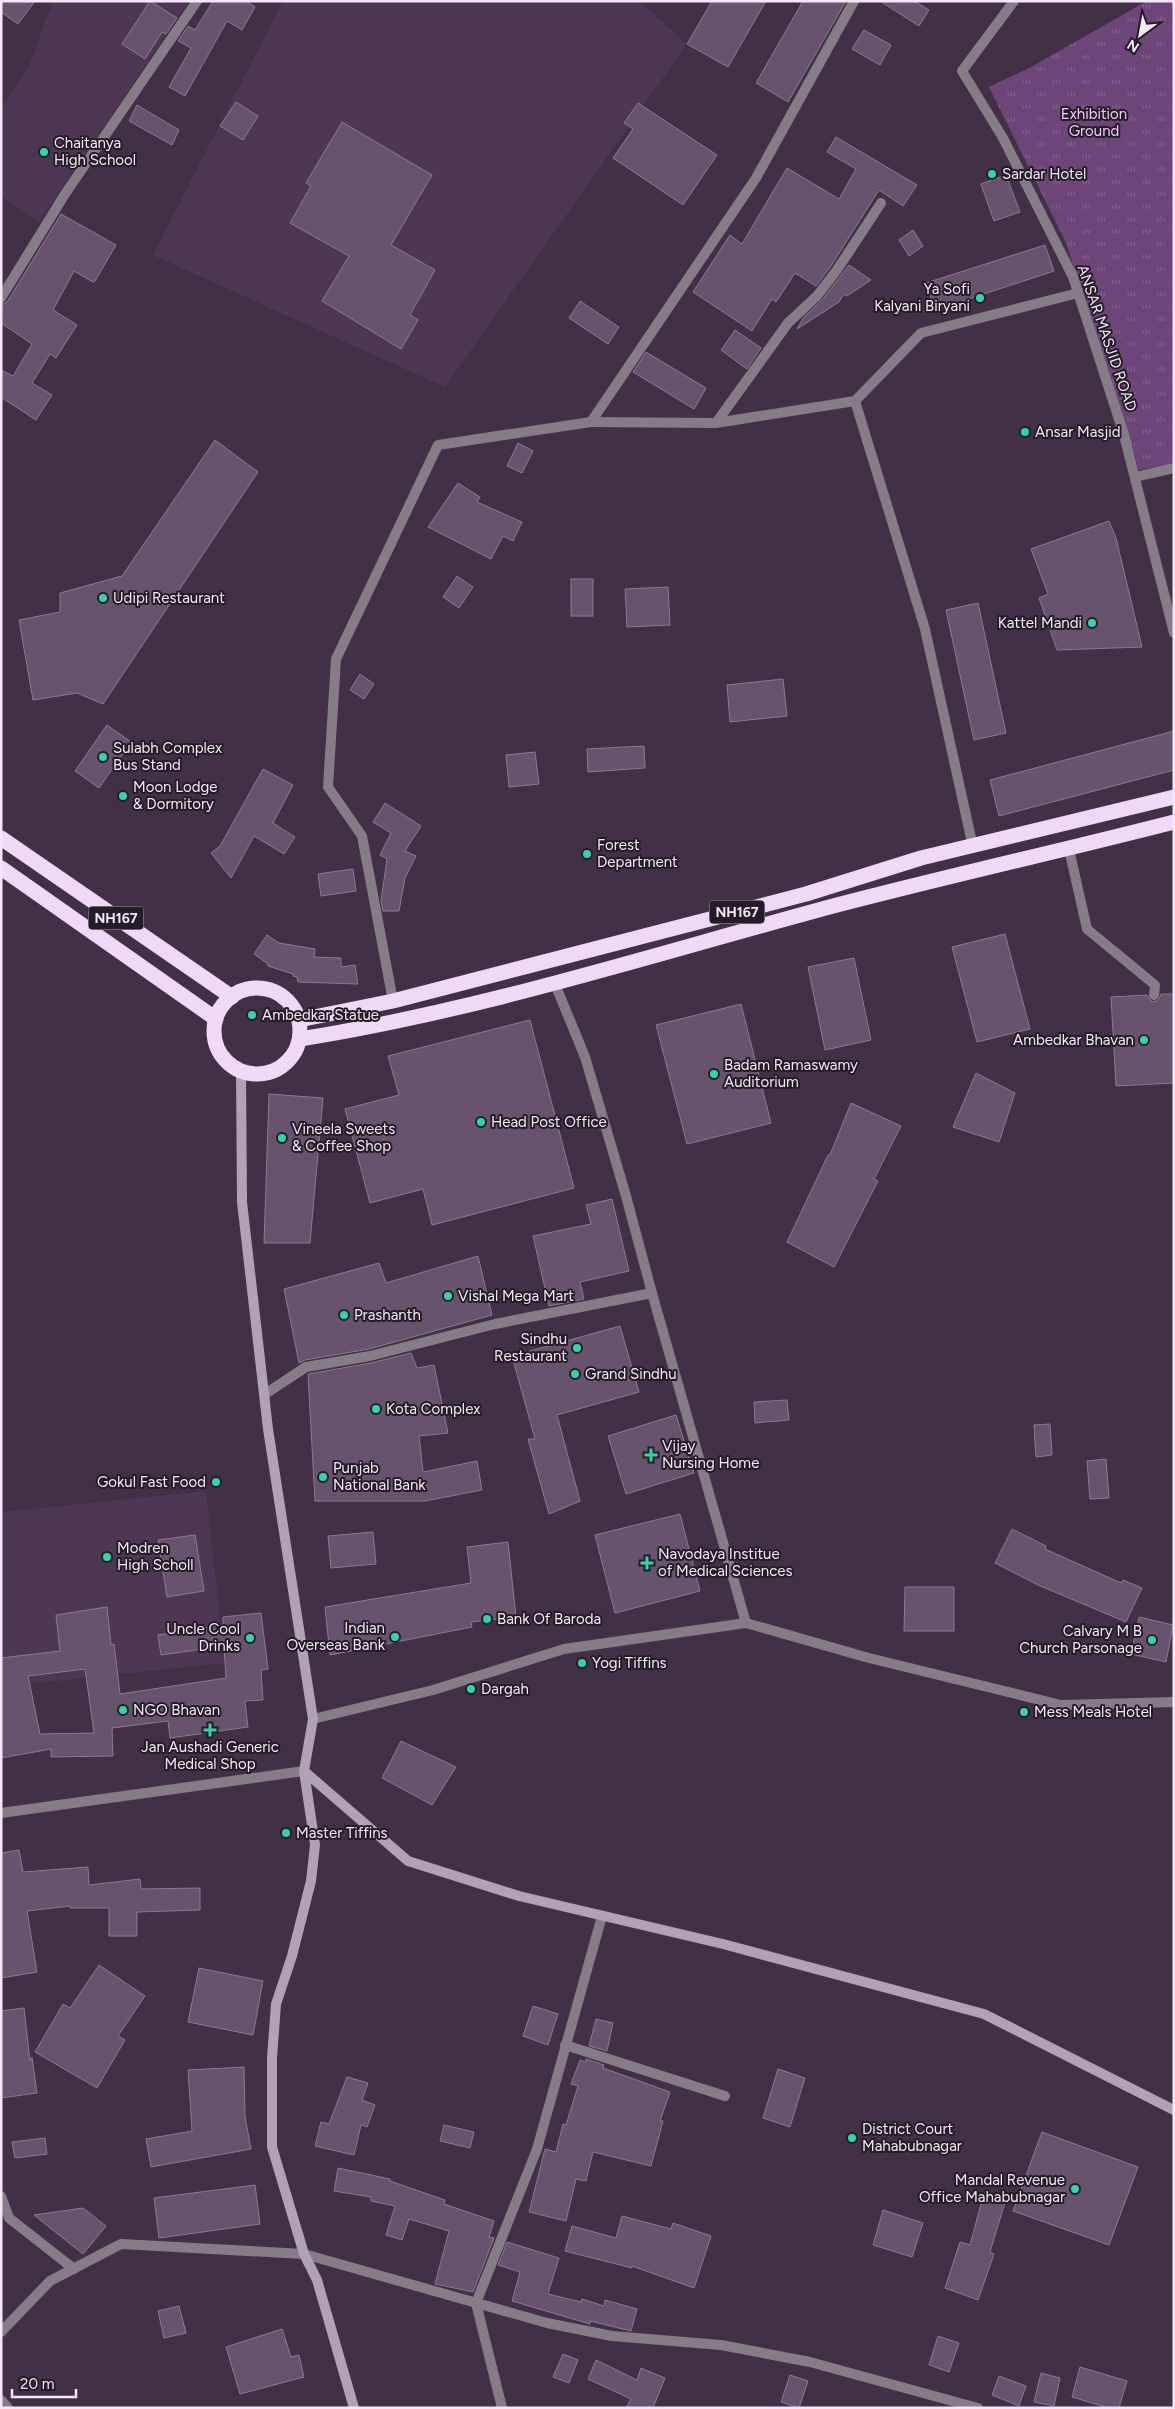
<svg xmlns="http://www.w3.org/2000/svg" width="1175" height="2409" viewBox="0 0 1175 2409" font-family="Figtree,sans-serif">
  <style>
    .built { fill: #4e3754 }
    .park { fill: url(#park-tufts) }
    .building { fill: #67536d; stroke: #8e7993; fill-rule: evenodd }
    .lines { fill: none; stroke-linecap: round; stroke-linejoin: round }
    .street { stroke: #857c88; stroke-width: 10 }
    .secondary { stroke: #b1a1b4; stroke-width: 10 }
    .highway { stroke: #f0d9f6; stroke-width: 15 }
    .poi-dot { fill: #33d4a8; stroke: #241c26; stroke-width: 2 }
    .labels { text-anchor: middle; stroke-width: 4; stroke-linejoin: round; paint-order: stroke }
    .shield { fill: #241c26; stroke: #b6abb8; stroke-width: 1 }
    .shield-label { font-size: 14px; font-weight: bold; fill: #f4e8f7 }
    .park-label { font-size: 15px; fill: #f2c9fd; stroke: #241c26 }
    .poi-label { font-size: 15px; fill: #f4e8f7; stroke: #241c26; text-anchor: start }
    .street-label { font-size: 15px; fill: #f4e8f7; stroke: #241c26 }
  </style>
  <defs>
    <pattern id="park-tufts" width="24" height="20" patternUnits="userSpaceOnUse" patternTransform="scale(1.25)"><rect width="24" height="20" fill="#6d4578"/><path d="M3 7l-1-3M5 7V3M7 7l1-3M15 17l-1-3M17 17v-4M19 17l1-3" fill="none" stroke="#82608c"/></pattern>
  </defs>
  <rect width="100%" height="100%" fill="#423047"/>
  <g class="built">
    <path d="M53,1h136l-150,221 -38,-26v-88l28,-42z"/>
    <path d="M283,1h356l48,43 -242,343 -292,-132z"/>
    <path d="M206,1491l19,172 -224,24v-175z"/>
  </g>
  <path class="park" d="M1147,1h27v463l-35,6 -73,-227 -77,-156 42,-20z"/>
  <g class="building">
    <path d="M1,1h34l-17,23 -17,-12z"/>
    <path d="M150,1l27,17 -11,16 -4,-2 -17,27 -23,-15z"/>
    <path d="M213,1h33l9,6 -13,23 -15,-9 -42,75 -16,-9 22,-39 -13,-7 10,-15 7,4z"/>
    <path d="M712,1h54l-38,66 -41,-23z"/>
    <path d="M803,1h43l-58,101 -32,-19z"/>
    <path d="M880,1h34l15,9 -10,16z"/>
    <path d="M864,30l27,15 -11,20 -28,-16z"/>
    <path d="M236,102l22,14 -15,24 -23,-14z"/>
    <path d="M638,103l79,52 -34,50 -70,-47 20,-29 -9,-6z"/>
    <path d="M137,105l42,25 -7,15 -43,-24z"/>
    <path d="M342,122l90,53 -41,70 44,25 -25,45 8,5 -17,29 -79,-48 27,-45 -59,-33 21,-37 -5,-3z"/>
    <path d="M836,137l81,48 -14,21 -24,-16 -48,76 -15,20 -21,-13 -19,29 -4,-3 -20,32 -59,-39 37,-57 12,9 45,-76 52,31 17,-30 -29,-17z"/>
    <path d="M1006,175l14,37 -26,9 -13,-37z"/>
    <path d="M61,214l55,31 -21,36 -2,1 -19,-11 -21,39 24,15 -21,33 -6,-4 -18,29 20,12 -16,25 -35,-23v-27l12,6 19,-32 -31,-21v-18l6,-3z"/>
    <path d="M913,230l10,16 -14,10 -10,-16z"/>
    <path d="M1045,245l9,26 -119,39 -9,-27z"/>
    <path d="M849,265l22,15 -24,16 -3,-2 -5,8 -42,27 7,-12 18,-17z"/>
    <path d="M580,301l39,26 -11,17 -39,-26z"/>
    <path d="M735,330l26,18 -14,21 -26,-19z"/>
    <path d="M646,352l60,36 -12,21 -61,-37z"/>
    <path d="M215,440l43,32 -155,232 -26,-11 -44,7 -14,-80 41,-8v-19l62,-17z"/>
    <path d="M518,443l15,8 -11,22 -15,-7z"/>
    <path d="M458,483l22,14 -3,5 45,20 -9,19 -10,-5 -12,23 -63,-32z"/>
    <path d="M1109,521l7,17 26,109 -85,3 -18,-52 9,-4 -17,-45z"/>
    <path d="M457,576l16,11 -14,21 -16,-11z"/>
    <rect x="571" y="579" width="22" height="37"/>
    <path d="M668,587l2,38 -43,2 -2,-38z"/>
    <path d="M978,603l28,130 -32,7 -28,-130z"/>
    <path d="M360,674l14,10 -10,15 -14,-9z"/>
    <path d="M783,679l4,37 -57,6 -3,-37z"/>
    <path d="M107,725l24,17 -32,46 -24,-17z"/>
    <path d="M1174,731v39l-175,46 -9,-36z"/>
    <path d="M644,746l1,22 -57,4 -1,-23z"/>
    <path d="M535,752l4,32 -30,3 -3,-32z"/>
    <path d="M263,769l30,16 -20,38 22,14 -11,17 -30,-18 -23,42 -20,-25 9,-7z"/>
    <path d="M385,803l36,23 -16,25 11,5 -11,22 -6,33h-16l-2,-10 6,-42 -7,-4 11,-22 -18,-11z"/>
    <path d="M353,869l3,22 -35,5 -3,-22z"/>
    <path d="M1005,934l25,95 -53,13 -25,-95z"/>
    <path d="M267,935l12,8 36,6 -1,8 27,1v9l14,-2 3,19 -60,-2 -1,-5 -4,-1v-2l-25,-8v-2l-14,-10z"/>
    <path d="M854,958l17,82 -46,10 -17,-83z"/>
    <path d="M1161,994h13v89l-58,3 -5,-89 36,-2 3,5 4,2 5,-3z"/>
    <path d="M741,1004l30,119 -84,21 -31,-119z"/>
    <path d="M530,1020l44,168 -142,37 -9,-36 -53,14 -25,-94 54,-14 -11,-39z"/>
    <path d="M976,1073l39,20 -16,49 -46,-15z"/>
    <path d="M269,1094l54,4 -13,145h-46z"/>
    <path d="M851,1103l50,23 -27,53 4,2 -44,86 -47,-25 41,-87h2z"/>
    <path d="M612,1199l17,72 -49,11 4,17 -35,7 -16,-70 58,-12 -5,-19z"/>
    <path d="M478,1256l14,59 -123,34 -64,11 -6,3 -15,-74 95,-26 7,20z"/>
    <path d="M620,1326l19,66 -82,23 23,86 -31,13 -21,-75h7l-23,-83z"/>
    <path d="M411,1353l6,15 17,-3 14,68 -29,3 4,36 54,-11 5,29 -57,11h-110l-7,-127 63,-11z"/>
    <path d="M787,1400l2,20 -34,3 -1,-21z"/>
    <path d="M676,1415l18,58 -68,21 -18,-58z"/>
    <path d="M1050,1424l2,31 -16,2 -2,-32z"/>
    <path d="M1106,1459l3,39 -19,1 -3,-38z"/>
    <path d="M680,1514l20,77 -85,22 -20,-78z"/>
    <path d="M1012,1529l34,17 -1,3 76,34 2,-3 19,8 -16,34 -88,-37 -43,-22z"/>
    <path d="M373,1532l3,32 -45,4 -3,-32z"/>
    <path d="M195,1535l9,56 -37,6 -9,-57z"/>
    <path d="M508,1542l8,75 -45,5 1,5 -142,28 -5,-48 146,-24 -4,-36z"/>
    <path d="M905,1587h49v44h-50z"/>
    <path d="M107,1607l4,38 3,-1 6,50 106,-16 -2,-32 -63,9 -3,-20 65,-10v-8l38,-4 7,56 -7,1 2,30 -18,1 3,26 -78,11 -2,-17 -56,7 1,28 -62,1v-8l-50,9v-100l59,-7 -4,-36zM85,1669l9,64 -54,1 -12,-58z"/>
    <path d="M1139,1617l34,8 -7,37 -35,-8z"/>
    <path d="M401,1741l55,26 -24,38 -50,-27z"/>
    <path d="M19,1850l4,22 65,-5 1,18 51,-6 1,10 59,-1v22l-63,2v24h-28v-28h-39v-2l-43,5 10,61 -36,6v-125z"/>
    <path d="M99,1965l46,31 -27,40 7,4 -28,48 -62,-36 28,-48 7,4z"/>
    <path d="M199,1968l64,13 -10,54 -65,-13z"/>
    <path d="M533,2006l25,8 -10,31 -25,-9z"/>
    <path d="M24,2008l6,53 2,-4 5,36 -36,5v-87z"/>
    <path d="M596,2019l17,4 -6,28 -18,-5z"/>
    <path d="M586,2059l18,6 -1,3 67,24 -10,29h3l-12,45 -58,-14 -7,29 -10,-2 -10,42 -37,-9 16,-63 11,3 7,-28 3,1 12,-39 -7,-2 9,-24 6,2z"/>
    <path d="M244,2067l1,50 6,32 -100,18 -5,-28 46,-8 -4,-61z"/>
    <path d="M778,2069l27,9 -15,49 -27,-9z"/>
    <path d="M347,2077l21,6 -6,17 13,5 -8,22 -6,-2 -7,30 -39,-9 6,-24 8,2z"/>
    <path d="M444,2125l30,7 -4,16 -30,-7z"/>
    <path d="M1042,2132l96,35 -29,78 -96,-34z"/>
    <path d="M45,2138l2,16 -32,4 -3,-16z"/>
    <path d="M338,2168l52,11v2l55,19 -1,4 50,17 -5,16 5,1 -21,54 -38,-8 14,-53 -40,-12 -7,21 -16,-5 9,-29 -24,-5v-4l-37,-6z"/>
    <path d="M255,2185l5,39 -101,14 -5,-40z"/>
    <path d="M984,2193l22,6 -16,53 4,2 -16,46 -33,-12 15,-46 10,3z"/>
    <path d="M83,2208l23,18 -23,28 -49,-39z"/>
    <path d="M883,2210l40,13 -11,34 -39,-12z"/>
    <path d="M622,2216l49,13 2,-6 38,13 -17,52 -62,-22v2l-67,-17 7,-25 44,12z"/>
    <path d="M507,2242l52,16 -11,36 33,8 1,-3 22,7 1,-6 32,9 -6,22 -41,-10v3l-78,-23 8,-29 -22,-7z"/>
    <path d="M179,2306l7,27 -22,5 -6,-27z"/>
    <path d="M282,2329l9,28 8,-2 5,22 -64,17 -14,-47z"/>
    <path d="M938,2336l21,7 -10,29 -20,-7z"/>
    <path d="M563,2354l15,6 -9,23 -16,-6z"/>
    <path d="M596,2360l41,20 4,-12 24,10 -12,30h-27l5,-9 -43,-20z"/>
    <path d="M1080,2367l47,14 -8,27h-10l-37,-11z"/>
    <path d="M1041,2373l19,5 -6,28 -20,-4z"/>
    <path d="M790,2375l18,6 -9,27 -18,-6z"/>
    <path d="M999,2376l27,10 -7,20 -27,-11z"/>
  </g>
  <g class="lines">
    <g class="street">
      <path d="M1014,1l-52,70 41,67 70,139 51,158 50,198"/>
      <path d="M1,298l64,-104 132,-193"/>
      <path d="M855,401l66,-68 157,-40"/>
      <path d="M591,422l125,1 139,-22 70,228 48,218"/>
      <path d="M716,423l72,-100 29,-27 20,-26 44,-67"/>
      <path d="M1135,477l39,-9"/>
      <path d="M1069,849l18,80 68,56 -1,10"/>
      <path d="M393,1001l-31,-165 -34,-49 8,-128 102,-214 153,-23 165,-244 98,-177"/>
      <path d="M652,1293l94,330"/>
      <path d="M265,1394l41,-27 64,-11 125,-32 157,-31 -26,-97 -41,-139 -30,-73"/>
      <path d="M313,1719l120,-29 131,-41 182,-26 123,35 192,47 113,-3"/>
      <path d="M1,1813l303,-42"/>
      <path d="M565,2045l160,51"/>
      <path d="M1,2196l8,22 65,51"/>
      <path d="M1,2332l49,-51 71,-37 183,10 243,69 65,13 109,9 89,17 168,46"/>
      <path d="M1,2400l7,8"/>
      <path d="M502,2408l-26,-105 61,-154 65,-233"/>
    </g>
    <g class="secondary">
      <path d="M241,1071l1,131 26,227 45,290 -9,52 11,74 -4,36 -19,75 -16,48 -4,54v89l32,107 13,26 37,128"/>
      <path d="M304,1771l104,90 111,35 204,48 261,70 190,96"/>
    </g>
    <g class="highway">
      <path d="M1,838l231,159"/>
      <path d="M1,868l215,151"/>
      <circle cx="257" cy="1031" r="43"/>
      <path d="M299,1020l94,-19 413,-107 115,-36 253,-61"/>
      <path d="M300,1039c177,-28 349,-83 522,-130 117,-31 235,-57 352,-87"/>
    </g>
  </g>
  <g class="poi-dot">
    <circle cx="44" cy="152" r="5"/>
    <circle cx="992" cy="174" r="5"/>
    <circle cx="980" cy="298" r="5"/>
    <circle cx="1025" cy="432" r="5"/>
    <circle cx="103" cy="598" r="5"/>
    <circle cx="1092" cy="623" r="5"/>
    <circle cx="103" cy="757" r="5"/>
    <circle cx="123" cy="796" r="5"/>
    <circle cx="587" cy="854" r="5"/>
    <circle cx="252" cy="1015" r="5"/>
    <circle cx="1144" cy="1040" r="5"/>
    <circle cx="714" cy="1074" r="5"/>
    <circle cx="481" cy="1122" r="5"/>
    <circle cx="282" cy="1138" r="5"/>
    <circle cx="448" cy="1296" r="5"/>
    <circle cx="344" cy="1315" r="5"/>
    <circle cx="577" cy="1348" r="5"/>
    <circle cx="575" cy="1374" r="5"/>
    <circle cx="376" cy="1409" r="5"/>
    <path d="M648.5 1447.5h5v5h5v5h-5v5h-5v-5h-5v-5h5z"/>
    <circle cx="323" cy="1477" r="5"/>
    <circle cx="216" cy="1482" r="5"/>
    <circle cx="107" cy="1557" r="5"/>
    <path d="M644.5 1555.5h5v5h5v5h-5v5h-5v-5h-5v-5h5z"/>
    <circle cx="487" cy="1619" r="5"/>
    <circle cx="395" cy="1637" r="5"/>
    <circle cx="250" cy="1638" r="5"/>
    <circle cx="1152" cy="1640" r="5"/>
    <circle cx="582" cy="1663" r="5"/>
    <circle cx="471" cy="1689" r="5"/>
    <circle cx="123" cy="1710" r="5"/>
    <circle cx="1024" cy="1712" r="5"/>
    <path d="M207.5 1722.5h5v5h5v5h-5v5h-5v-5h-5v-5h5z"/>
    <circle cx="286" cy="1833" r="5"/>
    <circle cx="852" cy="2138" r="5"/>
    <circle cx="1075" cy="2189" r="5"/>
  </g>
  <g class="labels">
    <g class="shield">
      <rect x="709.5" y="900.5" width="55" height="23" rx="4"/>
      <rect x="88.5" y="906.5" width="55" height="23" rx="4"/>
    </g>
    <g class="shield-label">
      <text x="737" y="917">NH167</text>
      <text x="116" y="923">NH167</text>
    </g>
    <g class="park-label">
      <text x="1094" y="119">Exhibition<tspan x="1094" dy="17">Ground</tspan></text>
    </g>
    <g class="poi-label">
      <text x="54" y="148">Chaitanya<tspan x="54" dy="17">High School</tspan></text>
      <text x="1002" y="179">Sardar Hotel</text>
      <text x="970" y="294" text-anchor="end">Ya Sofi<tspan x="970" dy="17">Kalyani Biryani</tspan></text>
      <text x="1035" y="437">Ansar Masjid</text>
      <text x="113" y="603">Udipi Restaurant</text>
      <text x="1082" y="628" text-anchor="end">Kattel Mandi</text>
      <text x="113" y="753">Sulabh Complex<tspan x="113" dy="17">Bus Stand</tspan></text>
      <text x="133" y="792">Moon Lodge<tspan x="133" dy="17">&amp; Dormitory</tspan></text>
      <text x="597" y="850">Forest<tspan x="597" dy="17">Department</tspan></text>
      <text x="262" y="1020">Ambedkar Statue</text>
      <text x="1134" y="1045" text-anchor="end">Ambedkar Bhavan</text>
      <text x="724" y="1070">Badam Ramaswamy<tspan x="724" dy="17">Auditorium</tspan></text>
      <text x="491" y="1127">Head Post Office</text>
      <text x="292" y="1134">Vineela Sweets<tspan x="292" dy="17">&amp; Coffee Shop</tspan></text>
      <text x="458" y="1301">Vishal Mega Mart</text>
      <text x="354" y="1320">Prashanth</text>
      <text x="567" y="1344" text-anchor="end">Sindhu<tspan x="567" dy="17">Restaurant</tspan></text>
      <text x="585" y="1379">Grand Sindhu</text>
      <text x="386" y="1414">Kota Complex</text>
      <text x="662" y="1451">Vijay<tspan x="662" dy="17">Nursing Home</tspan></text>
      <text x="333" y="1473">Punjab<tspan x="333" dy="17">National Bank</tspan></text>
      <text x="206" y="1487" text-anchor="end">Gokul Fast Food</text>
      <text x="117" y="1553">Modren<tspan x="117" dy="17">High Scholl</tspan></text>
      <text x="658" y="1559">Navodaya Institue<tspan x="658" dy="17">of Medical Sciences</tspan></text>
      <text x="497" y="1624">Bank Of Baroda</text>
      <text x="385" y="1633" text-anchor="end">Indian<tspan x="385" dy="17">Overseas Bank</tspan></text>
      <text x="240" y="1634" text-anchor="end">Uncle Cool<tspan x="240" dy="17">Drinks</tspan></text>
      <text x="1142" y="1636" text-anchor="end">Calvary M B<tspan x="1142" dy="17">Church Parsonage</tspan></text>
      <text x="592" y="1668">Yogi Tiffins</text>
      <text x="481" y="1694">Dargah</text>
      <text x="133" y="1715">NGO Bhavan</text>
      <text x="1034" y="1717">Mess Meals Hotel</text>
      <text x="210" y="1752" text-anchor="middle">Jan Aushadi Generic<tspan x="210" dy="17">Medical Shop</tspan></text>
      <text x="296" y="1838">Master Tiffins</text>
      <text x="862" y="2134">District Court<tspan x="862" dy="17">Mahabubnagar</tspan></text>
      <text x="1065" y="2185" text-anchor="end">Mandal Revenue<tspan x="1065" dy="17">Office Mahabubnagar</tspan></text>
    </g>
    <g class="street-label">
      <text transform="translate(1107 338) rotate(71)" y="5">ANSAR MASJID ROAD</text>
    </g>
  </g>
  <rect width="1175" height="2409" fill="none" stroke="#f4e8f7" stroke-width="5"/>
  <g transform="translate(1140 35) rotate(212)" stroke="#241c26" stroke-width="4" paint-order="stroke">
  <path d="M0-4L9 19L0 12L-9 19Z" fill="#f4e8f7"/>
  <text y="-8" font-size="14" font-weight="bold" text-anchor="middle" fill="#f4e8f7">N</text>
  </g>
  <path d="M12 2389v8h64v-8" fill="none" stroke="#f4e8f7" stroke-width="2.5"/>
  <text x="20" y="2389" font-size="15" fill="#f4e8f7" stroke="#241c26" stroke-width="4" paint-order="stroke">20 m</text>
</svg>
